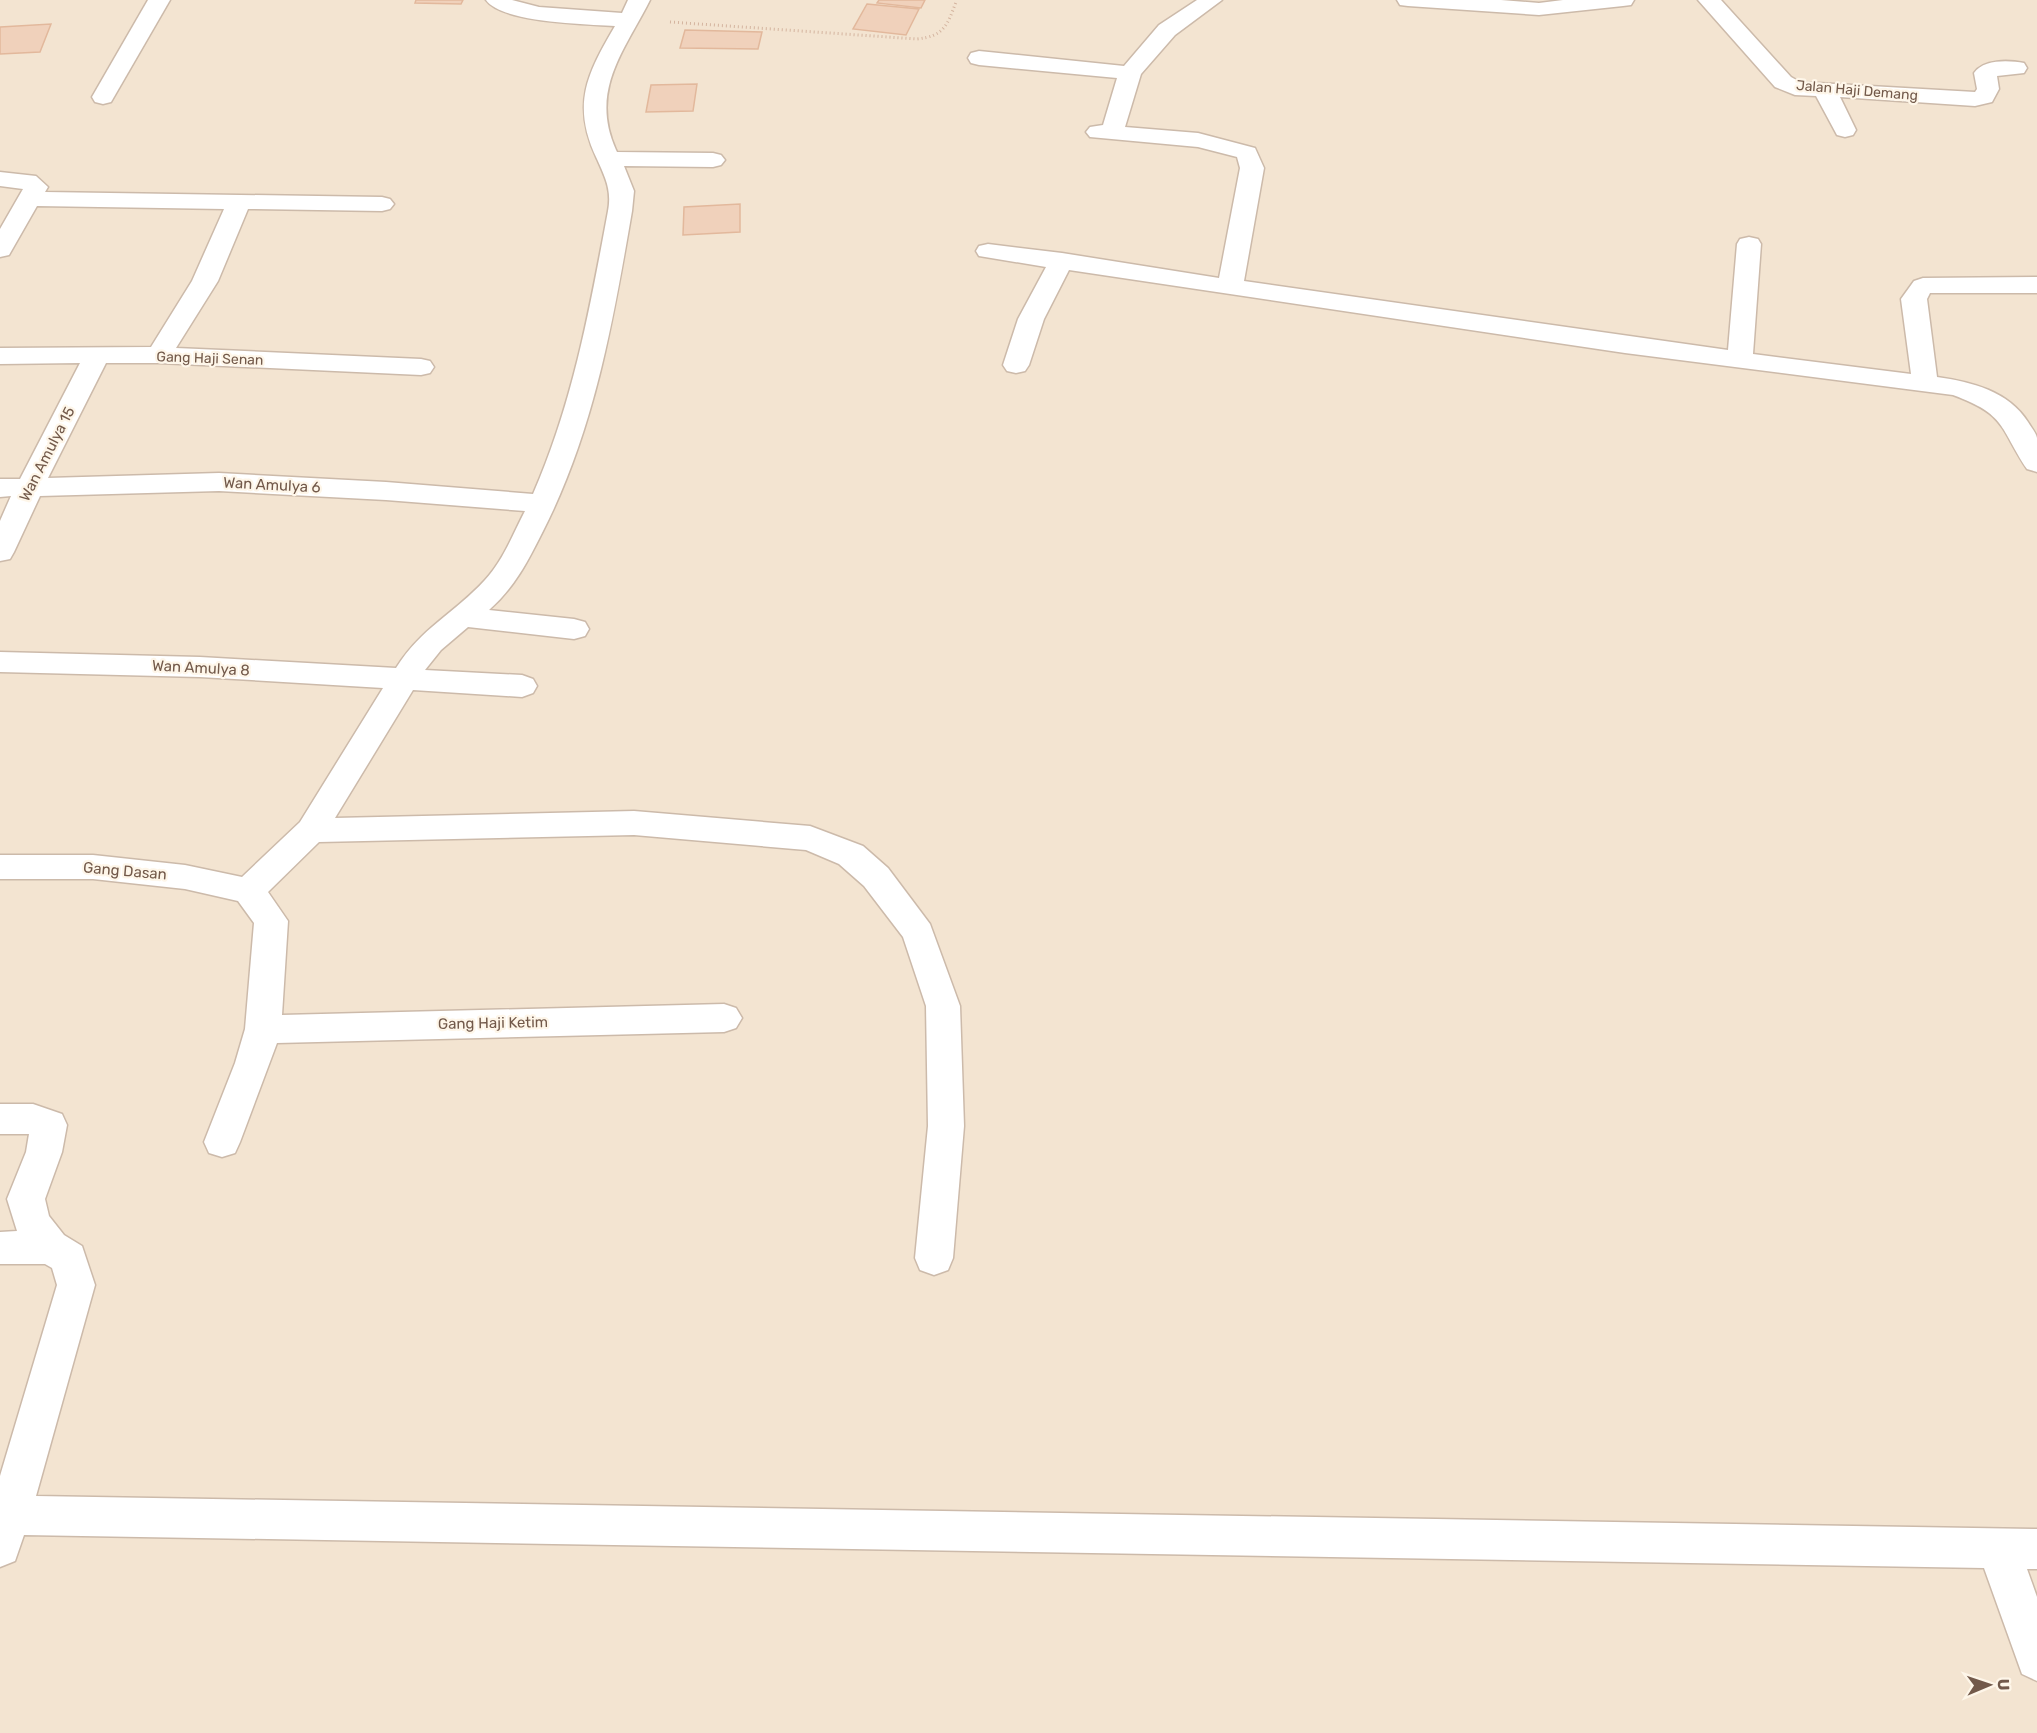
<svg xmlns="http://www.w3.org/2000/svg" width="2037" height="1733" viewBox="0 0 2037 1733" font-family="Rubik,sans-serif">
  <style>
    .residential { fill: #f3e4d1 }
    .building { fill: #f0d1bb; stroke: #e2b89c; stroke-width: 1.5 }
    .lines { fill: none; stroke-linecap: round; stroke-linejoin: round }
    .minor-casing { stroke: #ccbaaa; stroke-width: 3 }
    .path { stroke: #d4b49f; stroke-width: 3; stroke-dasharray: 1 3; stroke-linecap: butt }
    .minor { fill: #fff; fill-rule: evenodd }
    .labels { text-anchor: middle; stroke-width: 4.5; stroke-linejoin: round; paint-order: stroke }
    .far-street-label { font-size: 14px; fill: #72594a; stroke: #fef6e9 }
    .street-label { font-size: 15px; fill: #72594a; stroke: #fef6e9 }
  </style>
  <rect width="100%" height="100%" fill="#fbf2e3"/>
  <rect class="residential" x="0" y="0" width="2037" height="1733"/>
  <g class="building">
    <path d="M416,0h47l-2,4 -46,-1z"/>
    <path d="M879,0h46l-4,8 -44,-5z"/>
    <path d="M867,4l52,5 -13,26 -53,-6z"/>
    <path d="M51,24l-11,28 -40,2v-27z"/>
    <path d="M685,30l77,2 -4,17 -78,-1z"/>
    <path d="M697,84l-4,27 -47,1 5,-27z"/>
    <path d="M740,204v28l-57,3 1,-28z"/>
  </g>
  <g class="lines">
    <g class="minor-casing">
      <g id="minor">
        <path d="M148,0h22l-59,102 -8,2 -8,-2 -3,-5z"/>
        <path d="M486,0h26l27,7 83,6 6,-13h22c-25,50 -61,90 -34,150l1,2 96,1 8,2 4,5 -4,5 -8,2 -89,-1 10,25 -2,20c-19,111 -38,220 -89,320 -15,30 -28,56 -54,79l85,9 11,3 4,7 -4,7 -11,3 -106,-12 -27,23 -16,20 97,5 11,4 4,7 -4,7 -11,4 -109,-7 -78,128 299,-7 176,15 53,20 25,22 42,56 30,82 4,120 -11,132 -5,12 -14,5 -14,-5 -5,-12 13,-132 -2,-120 -23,-69 -39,-51 -25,-22 -33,-14 -172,-15 -315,7 -51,50 20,29 -6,94 442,-11 12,4 6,10 -6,10 -12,4 -447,11 -37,99 -5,11 -13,4 -13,-4 -5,-11 31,-79 10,-34 9,-106 -16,-22 -53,-12 -92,-10h-93v-24h93l92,10 57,12 58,-55 83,-134 -183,-11 -200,-5v-20l200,5 196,11c26,-41 58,-54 89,-88 18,-19 28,-46 40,-69l-139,-11 -167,-9 -179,5 -26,56 -4,7 -10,2v-40l11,-25 -11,1v-18h20l60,-116 -80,1v-16l151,-1 41,-66 32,-72 -187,-3 -28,49 -9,2v-28l23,-40 -23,-3v-14l36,4 12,11 -3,5 337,5 8,2 4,5 -4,5 -8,2 -134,-2 -30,72 -42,67 245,11 9,2 4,6 -4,6 -9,2 -262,-12h-53l-58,115 171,-5 167,9 147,12c40,-91 57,-186 75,-283 4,-21 -3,-34 -11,-52 -26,-54 -10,-85 18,-133 -28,-2 -113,-3 -129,-26z"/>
        <path d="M1197,0h25l-47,35 -34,39 -16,53 73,6 57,15 9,20 -20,113 484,69 9,-106 3,-5 9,-2 9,2 3,5 -8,110 158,20 -10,-75 13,-18 9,-3 114,-1v16h-107l-3,6 10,78c35,5 71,14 91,45 3,5 8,11 9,16 0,10 0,23 0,34l-10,-3c-28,-42 -20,-54 -74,-74l-328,-42 -556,-83 -25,49 -15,46 -4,6 -9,2 -9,-2 -4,-6 15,-46 28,-52 -67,-11 -3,-5 3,-5 9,-2 74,9 157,25 21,-110 -3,-11 -39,-10 -108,-10 -4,-5 4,-5 13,-2 14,-47 -138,-13 -8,-2 -3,-5 3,-5 8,-2 145,15 35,-41z"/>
        <path d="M1397,0h104l38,3 24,-3h71l-3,5 -8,1 -84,9 -131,-9 -8,-1z"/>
        <path d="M1698,0h23l70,77 9,5 175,10 2,-3 -3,-16c9,-14 35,-13 50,-10l3,5 -3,5 -27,3 2,13 -7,13 -17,4 -135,-9 16,33 -3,5 -8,2 -8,-2 -21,-39 -21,-1 -20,-8z"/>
        <path d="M0,1104h33l29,10 5,11 -5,27 -17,47 4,17 15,19 18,11 13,39 -59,211 2001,33v40h-10l10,28v84l-15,-7 -38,-106 -1960,-33 -9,26 -15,6v-91l57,-191 -5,-17 -7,-4h-45v-32l17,-1 -10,-32 19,-47 3,-18h-29z"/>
      </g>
    </g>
    <path class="path" d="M670,22l247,17c27,-3 30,-13 39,-37"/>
    <use href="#minor" class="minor"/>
  </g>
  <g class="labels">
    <g class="far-street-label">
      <text transform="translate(1857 90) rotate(5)" y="5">Jalan Haji Demang</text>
      <text transform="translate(210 358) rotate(2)" y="5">Gang Haji Senan</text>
    </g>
    <g class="street-label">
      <text transform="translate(47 454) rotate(-63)" y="5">Wan Amulya 15</text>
      <text transform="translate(272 485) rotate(3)" y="5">Wan Amulya 6</text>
      <text transform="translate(201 668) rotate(3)" y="5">Wan Amulya 8</text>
      <text transform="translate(125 871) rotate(5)" y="5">Gang Dasan</text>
      <text transform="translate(493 1023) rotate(-1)" y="5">Gang Haji Ketim</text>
    </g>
  </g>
  <g transform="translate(1989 1685) rotate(88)" stroke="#fef6e9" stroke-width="4.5" paint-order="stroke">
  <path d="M0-4.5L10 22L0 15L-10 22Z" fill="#72594a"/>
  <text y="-9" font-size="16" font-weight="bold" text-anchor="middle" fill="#72594a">U</text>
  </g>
</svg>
